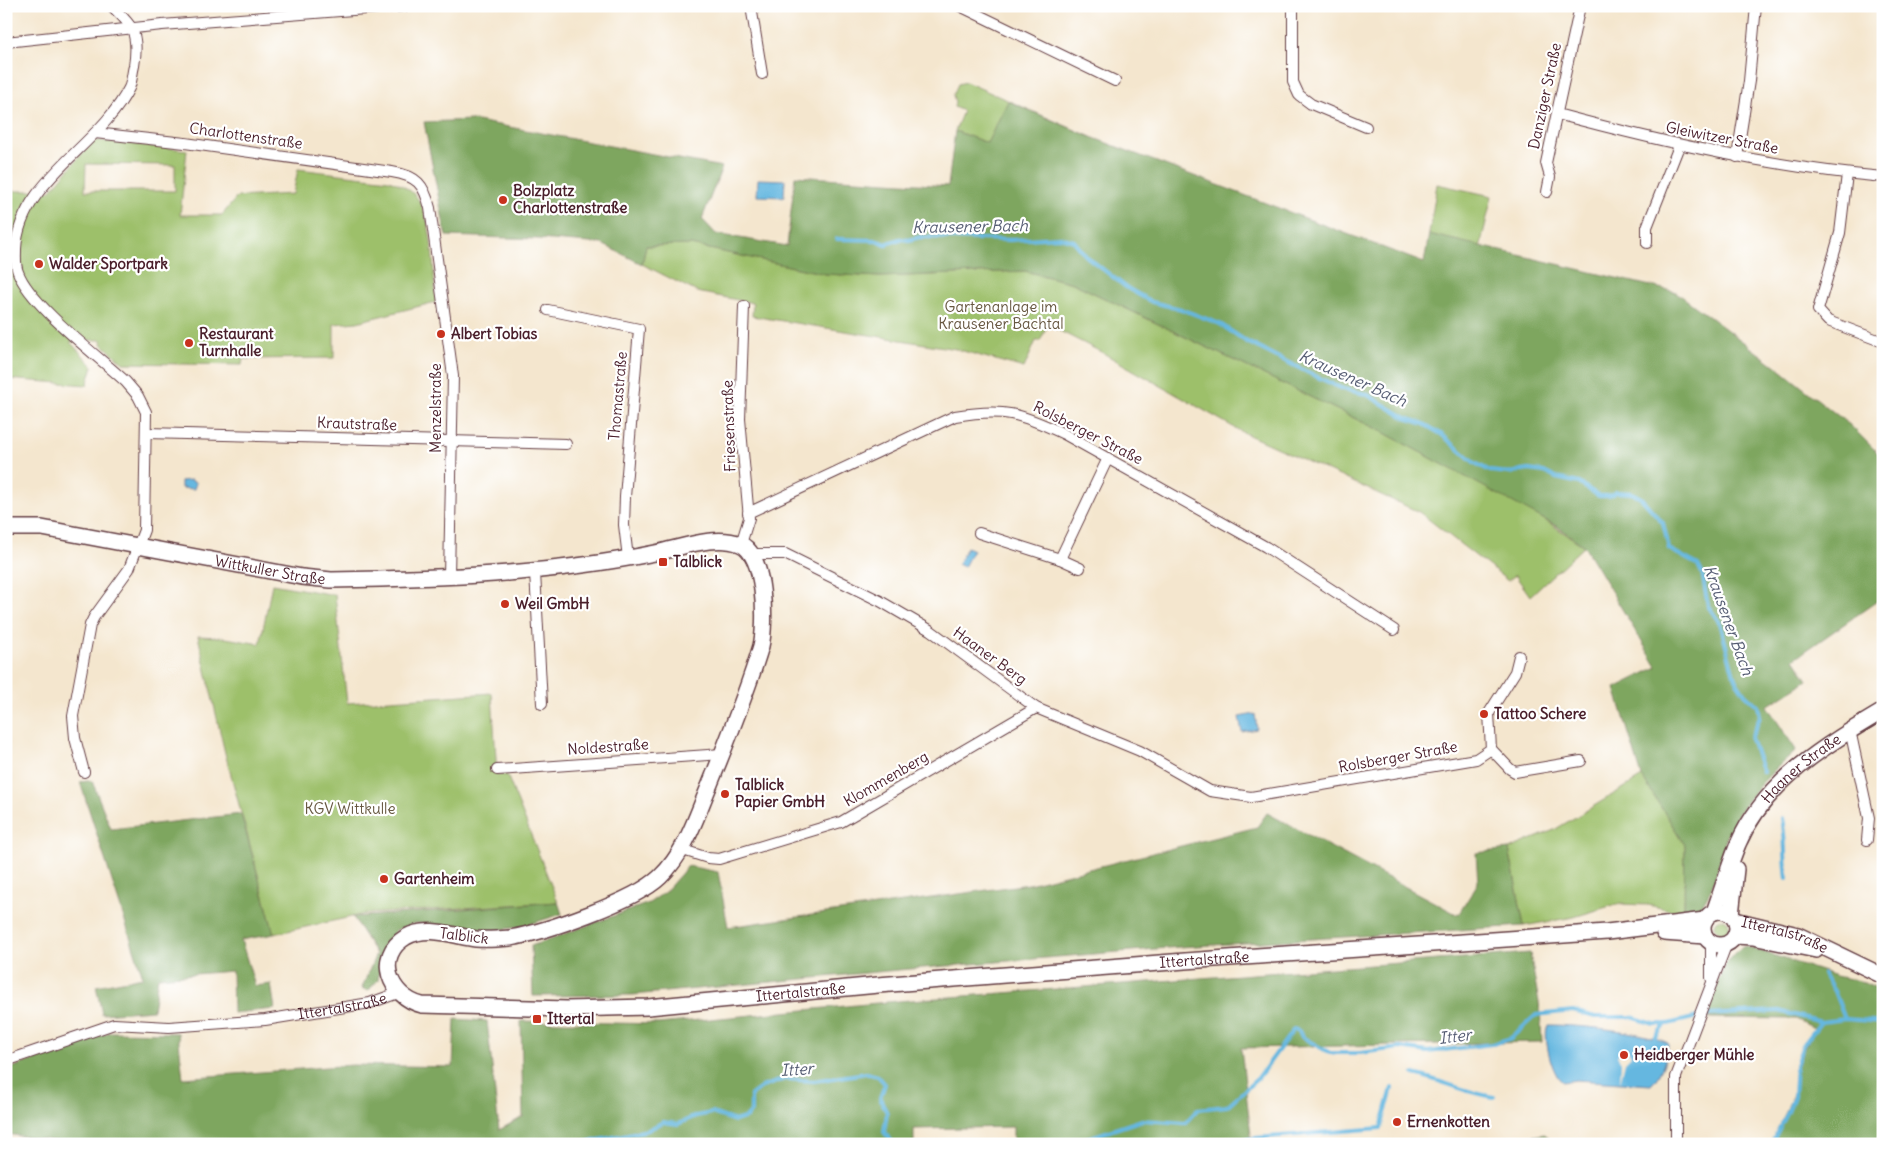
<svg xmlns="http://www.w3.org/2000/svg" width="1889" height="1150" viewBox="0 0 1889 1150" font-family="Delius,sans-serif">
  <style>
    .green { fill: #9dc06b; stroke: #74704b; fill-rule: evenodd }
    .forest { fill: #7ea65f; stroke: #646245 }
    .water { fill: #65b7e0; stroke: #586b86 }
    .pier { fill: #f4e6ce }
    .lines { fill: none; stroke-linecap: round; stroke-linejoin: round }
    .stream { stroke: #65b7e0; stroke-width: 4 }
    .street-casing { stroke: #643d43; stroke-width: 12 }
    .secondary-casing { stroke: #643d43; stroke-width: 18 }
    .street { stroke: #fff; stroke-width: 10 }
    .secondary { stroke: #fff; stroke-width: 15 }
    .poi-dot { fill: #c8321e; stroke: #fff; stroke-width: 2 }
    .labels { text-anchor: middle; stroke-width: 4.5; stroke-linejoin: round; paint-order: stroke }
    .street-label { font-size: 15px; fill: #4a1f2b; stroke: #fff }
    .poi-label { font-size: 15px; font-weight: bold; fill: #4a1f2b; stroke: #fff; text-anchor: start }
    .park-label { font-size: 15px; fill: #675741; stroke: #fff }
    .water-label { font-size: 16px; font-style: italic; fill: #555c73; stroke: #fff }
  </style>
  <rect width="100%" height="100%" fill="#fff"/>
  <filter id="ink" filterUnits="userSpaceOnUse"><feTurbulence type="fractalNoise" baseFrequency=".02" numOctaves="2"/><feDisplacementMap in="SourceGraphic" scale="10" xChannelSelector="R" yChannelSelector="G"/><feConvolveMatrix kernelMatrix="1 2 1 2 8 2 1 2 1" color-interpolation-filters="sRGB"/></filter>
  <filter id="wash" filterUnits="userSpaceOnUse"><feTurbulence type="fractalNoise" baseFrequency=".0096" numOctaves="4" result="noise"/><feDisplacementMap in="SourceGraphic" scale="20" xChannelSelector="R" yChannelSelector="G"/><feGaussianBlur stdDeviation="1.12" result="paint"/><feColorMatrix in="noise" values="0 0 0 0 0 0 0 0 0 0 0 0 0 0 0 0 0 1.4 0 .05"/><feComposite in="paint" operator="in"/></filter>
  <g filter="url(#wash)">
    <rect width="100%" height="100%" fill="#f4e6ce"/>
    <g class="green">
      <path d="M966,82l125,55 -104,6 -32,-12 8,-20 -9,-4 1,-5 -2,-7 5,-11z"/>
      <path d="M94,140l93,10 -7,65h42l15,-18 56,-3 5,-25 91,11c11,4 22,9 29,19 16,24 15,74 18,103l-79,20 -23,2v34l-91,1 -1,6 -119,-2 -21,-19 -1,-4h-22l-9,2 23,24 -6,19 -81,-6v-188h44zM86,164l89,1v26h-90z"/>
      <path d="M1437,184l55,12 -12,52 -51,-14z"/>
      <path d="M691,245l135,29 54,3 145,-6 48,12 308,148 153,82 50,33 -54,50 -15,-21 -7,6 -89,-69 -177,-80 -139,-79 -55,-28 -8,16h-4l-12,27 -68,-19 -204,-33 1,-13 -56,-11 -55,-28 4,-18z"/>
      <path d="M272,584l63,11 12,108 145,-10 5,82h10l51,127 -193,12 -91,20 -49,-181 -27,-117 22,1 40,7z"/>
      <path d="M1642,777l43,68 -1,68 -36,-8 -31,-1 -43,13 -50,9 -15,-77 45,-19z"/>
      <circle cx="1722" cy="926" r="7"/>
    </g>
    <g class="forest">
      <path d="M1008,101l83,36 333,126 5,-29 247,58 101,75 74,59 32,32v139l-89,62 14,21 -41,26 29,44c-25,23 -52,48 -66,80 -13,28 -11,56 -33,81l-13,2 1,-68 -43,-68 -27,-89 42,-21 -73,-121 -26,-19 -177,-96 -308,-148 -48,-12 -145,6 -54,-3 -135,-29 -45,1 -4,18 -40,-20 -64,-5 -92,-3 -22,-114 48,-2 250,47 -20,52 14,15 71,12 8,-70 153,10 7,-55 32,12z"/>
      <path d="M87,781h5l19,48 130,-15 33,120 -33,6 14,46 16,-2 4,25 -42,4 -1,-42 -74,6 -5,33 -51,4 -6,-28 47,-9 -63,-195z"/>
      <path d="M1267,813l191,102 20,-32 -2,-30 33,-4 15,77 -344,21 -282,23 -265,25 -100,1 -2,-50 118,-43 16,-11 23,-26 30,6 10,55 301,-43 228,-57z"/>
      <path d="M558,902l4,12 -42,13 -30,4 -74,-8 -20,7 -13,21 -5,29 -10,11 -6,-3 14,-34 -23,-37z"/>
      <path d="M1745,946l91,30 28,6 19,9v153h-113l17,-34 7,-19 3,-24 7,-19 12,-19 -20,-10 -89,-1c8,-24 14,-62 38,-72z"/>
      <path d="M1530,953l10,55 2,34 -301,6 11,96h-239v-17l-99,2v15h-838l-70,-10v-64l104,-38 68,1 5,45 170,-13 100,2 2,-48 32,2 12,109 24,-13 -2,-96 137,3 240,-23z"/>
      <path d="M1545,1134l8,10h-68z"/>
    </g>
    <g class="water">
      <path d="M758,179l27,1 -1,17 -27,-1z"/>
      <path d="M191,480l5,3 -2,6 -13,-1v-7z"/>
      <path d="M967,547l6,3 -9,17 -6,-3z"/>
      <path d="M1255,714l2,15 -15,3 -3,-15z"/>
      <path d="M1549,1025c28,0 95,6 119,18 0,12 -7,33 -17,42l-75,-5 -13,2c-11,-5 -22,-51 -14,-57z"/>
    </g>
    <path class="pier" d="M1622,1049l6,1 3,6 -6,6 -5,21 1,-21 -4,-6z"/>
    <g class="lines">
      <g class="stream">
        <path d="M837,239l37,1 12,4 14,-5 9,1 11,-3 90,3 50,-3 14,4 12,15 41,32 25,14 29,7 39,15 27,18 66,33 30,14 23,5 40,24 18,6 17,10 34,29 15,8 19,2 20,-3 15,2 12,6 23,5 20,13h10l7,-4 16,1 9,5 22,25 6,26 29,16 4,8 6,33 12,17 15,56 10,15 13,12 2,10 -9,23 12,33"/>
        <path d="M1782,818c4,21 2,40 5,61"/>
        <path d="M1823,974l11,17 11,28"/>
        <path d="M1653,1041l12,-17"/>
        <path d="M1414,1074c27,6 52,19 80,23"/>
        <path d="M579,1144l69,-14 15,-8 15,2 18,-8 16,-3 23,8 12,-4 4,-5v-17l11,-8 23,-8 29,2 52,-8 12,3 7,8 -5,14 7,15 -3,19 10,12"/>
        <path d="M1070,1144l72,-24 43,3 13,-14 29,-3 31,-28 36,-49 5,2 3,6 28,16h30l40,-5 28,4 64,-8 19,-6 25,-23 37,-4 22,6h37l22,7h14l38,-9 73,-4 42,11 24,-3 38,3"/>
        <path d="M1225,1144l31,-6 125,-10 11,-40"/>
        <path d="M1771,1144l17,-32 6,-16 2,-31 7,-20 18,-23"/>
      </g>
    </g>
  </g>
  <g filter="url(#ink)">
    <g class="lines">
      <g class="street-casing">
        <g id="street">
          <path d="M751,6l11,68"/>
          <path d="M960,6l155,75"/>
          <path d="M1293,6v76l6,13 12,9 55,23"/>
          <path d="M6,42l156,-17 242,-19"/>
          <path d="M1557,114c108,29 215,53 326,63"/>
          <path d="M95,133l90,10 207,29c25,4 32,12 38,36l23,168 -4,201"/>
          <path d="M1737,157l12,-76 7,-75"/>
          <path d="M1847,174l-7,59 -22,77 10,11 55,21"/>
          <path d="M1547,192l3,-15 -4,-14 34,-157"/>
          <path d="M1647,243v-16l32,-81"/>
          <path d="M548,310l91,19 -14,168 -1,28 4,33"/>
          <path d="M147,433l419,11"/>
          <path d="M748,513l207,-97c49,-8 65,-3 109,18l202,113 128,83"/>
          <path d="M979,533l81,26 48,-101"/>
          <path d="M741,544l8,-26 -9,-99 4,-113"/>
          <path d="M751,554h34l95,47 50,29 106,78 104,43 70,40 41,6 225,-38 15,-10"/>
          <path d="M1060,559l20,9"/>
          <path d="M535,572l7,132"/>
          <path d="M1850,730l19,88 -2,22"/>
          <path d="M1491,749l-2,-36 26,-41 4,-16"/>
          <path d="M1491,749l19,20 5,3 66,-11"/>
          <path d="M497,770l225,-16"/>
          <path d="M84,772l-9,-34 -2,-22 17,-91 4,-8 35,-48 15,-39 2,-118 -8,-16 -12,-14c-28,-26 -96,-77 -108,-110 -3,-7 -2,-15 -2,-23 3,-68 85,-104 113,-161 3,-6 3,-15 5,-22 2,-13 3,-25 -2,-37 -5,-9 -14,-16 -20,-23"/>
          <path d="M683,850l25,8 11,1 122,-37 195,-114"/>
          <path d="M1711,942v36"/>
          <path id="s1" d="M6,1061l108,-37 55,3 96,-7 105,-17 28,-10"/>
          <path d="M1676,1144v-67l51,-134"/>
        </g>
      </g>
      <g class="secondary-casing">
        <g id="secondary">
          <path id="s2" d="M6,528h36l260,49 29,3c111,-2 216,-5 324,-27 26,-5 60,-19 85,-9 26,10 26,80 21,102 -14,47 -33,93 -51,138 -14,33 -24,68 -50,93 -25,24 -115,55 -150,61 -11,1 -22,2 -34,1 -22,-3 -48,-14 -70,-2 -32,19 -17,60 16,68l145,4 81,-2 230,-22 307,-24 422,-29 98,-12"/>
          <circle cx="1720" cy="928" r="17"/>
          <path id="s3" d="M1714,912c8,-22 15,-46 24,-68 28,-64 88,-99 145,-133"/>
          <path d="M1731,915l5,-46"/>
          <path id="s4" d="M1735,920l63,15 85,41"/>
          <path d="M1664,933l41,3"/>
          <path d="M1735,936l18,1 63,13"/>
        </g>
      </g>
      <use href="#street" class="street"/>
      <use href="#secondary" class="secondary"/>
    </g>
  </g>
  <g class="poi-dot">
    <circle cx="503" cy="200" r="5"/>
    <circle cx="39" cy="264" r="5"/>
    <circle cx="441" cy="334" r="5"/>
    <circle cx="189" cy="343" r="5"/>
    <rect x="658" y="557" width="10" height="10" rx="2.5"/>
    <circle cx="505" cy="604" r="5"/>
    <circle cx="1484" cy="714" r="5"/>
    <circle cx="725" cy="794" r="5"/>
    <circle cx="384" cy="879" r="5"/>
    <rect x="532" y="1014" width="10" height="10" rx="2.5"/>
    <circle cx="1624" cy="1055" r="5"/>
    <circle cx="1397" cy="1122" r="5"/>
  </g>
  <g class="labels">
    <g class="street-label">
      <text transform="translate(1545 96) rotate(-78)" y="5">Danziger Straße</text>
      <text transform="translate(246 136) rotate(8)" y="5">Charlottenstraße</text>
      <text transform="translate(1722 138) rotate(11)" y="5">Gleiwitzer Straße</text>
      <text transform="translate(618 396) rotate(-85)" y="5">Thomastraße</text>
      <text transform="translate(436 408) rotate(-90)" y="5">Menzelstraße</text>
      <text transform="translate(357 424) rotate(2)" y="5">Krautstraße</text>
      <text transform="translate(729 426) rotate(-92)" y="5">Friesenstraße</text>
      <text transform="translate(1088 433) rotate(27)" y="5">Rolsberger Straße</text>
      <text dy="5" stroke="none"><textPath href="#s2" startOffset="268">Wittkuller Straße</textPath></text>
      <text transform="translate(990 656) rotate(36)" y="5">Haaner Berg</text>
      <text transform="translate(608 747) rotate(-4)" y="5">Noldestraße</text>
      <text transform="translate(1398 757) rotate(-10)" y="5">Rolsberger Straße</text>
      <text dy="5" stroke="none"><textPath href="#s3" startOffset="172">Haaner Straße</textPath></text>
      <text transform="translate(886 779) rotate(-30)" y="5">Klommenberg</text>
      <text transform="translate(464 936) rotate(7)" y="5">Talblick</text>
      <text dy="5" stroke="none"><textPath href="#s4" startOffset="52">Ittertalstraße</textPath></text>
      <text dy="5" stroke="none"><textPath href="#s2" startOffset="2249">Ittertalstraße</textPath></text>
      <text dy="5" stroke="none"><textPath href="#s2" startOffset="1844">Ittertalstraße</textPath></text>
      <text dy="5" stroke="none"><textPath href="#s1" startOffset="344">Ittertalstraße</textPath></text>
    </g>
    <g class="poi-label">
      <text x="513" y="196">Bolzplatz<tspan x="513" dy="17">Charlottenstraße</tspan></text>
      <text x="49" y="269">Walder Sportpark</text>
      <text x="199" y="339">Restaurant<tspan x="199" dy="17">Turnhalle</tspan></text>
      <text x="451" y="339">Albert Tobias</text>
      <text x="673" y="567">Talblick</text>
      <text x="515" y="609">Weil GmbH</text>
      <text x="1494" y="719">Tattoo Schere</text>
      <text x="735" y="790">Talblick<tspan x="735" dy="17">Papier GmbH</tspan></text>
      <text x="394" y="884">Gartenheim</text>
      <text x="547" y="1024">Ittertal</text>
      <text x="1634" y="1060">Heidberger Mühle</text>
      <text x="1407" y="1127">Ernenkotten</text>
    </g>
    <g class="park-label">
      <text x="1001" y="312">Gartenanlage im<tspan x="1001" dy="17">Krausener Bachtal</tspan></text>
      <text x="350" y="814">KGV Wittkulle</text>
    </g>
    <g class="water-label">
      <text transform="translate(970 226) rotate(-1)" y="6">Krausener Bach</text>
      <text transform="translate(1353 378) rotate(24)" y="6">Krausener Bach</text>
      <text transform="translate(1729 620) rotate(70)" y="6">Krausener Bach</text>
      <text transform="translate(1455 1036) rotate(-7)" y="6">Itter</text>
      <text transform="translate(797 1069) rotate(-4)" y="6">Itter</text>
    </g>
  </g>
  <rect width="1889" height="1150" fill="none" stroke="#fff" stroke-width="25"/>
</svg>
